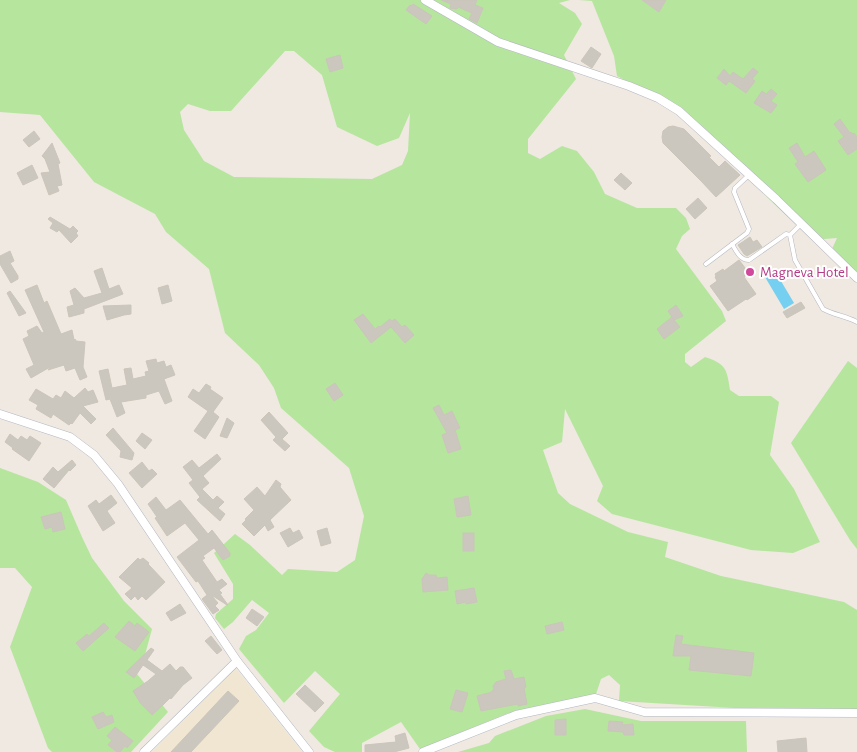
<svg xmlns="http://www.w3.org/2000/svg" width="857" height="752" viewBox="0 0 857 752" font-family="'Alegreya Sans',sans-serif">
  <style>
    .education { fill: #f0e6d1 }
    .green { fill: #b6e59e; fill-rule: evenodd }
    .water { fill: #75cff0 }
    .building { fill: #cbc7bf; stroke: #cbc5ba }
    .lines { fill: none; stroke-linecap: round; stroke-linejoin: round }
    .service-casing { stroke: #b4b7c1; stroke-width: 5 }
    .minor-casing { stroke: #b4b7c1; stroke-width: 9 }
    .service { stroke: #fff; stroke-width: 4 }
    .minor { stroke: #fff; stroke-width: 8 }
    .hotel-dot { fill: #d1479c; stroke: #fff; stroke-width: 2 }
    .labels { text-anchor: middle; stroke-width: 4; stroke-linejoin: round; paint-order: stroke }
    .hotel-label { font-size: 15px; fill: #b23c85; stroke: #fff; text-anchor: start }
  </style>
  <rect width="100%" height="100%" fill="#efe9e1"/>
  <path class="education" d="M235,668l67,84h-150z"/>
  <g class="green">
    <path d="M0,0h570l-11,3 16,10 7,11 -18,31 12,24 -48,60v14l12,6 22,-13 15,5 17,21 11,22 32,14h39l10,10 4,11 -8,7 -6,13 46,62 4,10 -41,33v8l6,5 14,-10c21,7 22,12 25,33l9,6h32l8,6 -9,53 24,34 26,53 -27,11 -42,-3 -139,-36 -15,-13 6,-15 -38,-77 -3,33 -19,8 15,43 12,11 58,28 40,10 -3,15 56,19 123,26 13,8v99l-87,1 -151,-9 1,-16 -11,-10 -8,4 -5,15 -82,17 -94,38 -19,-27 -39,21v9h-27l-11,-5 -15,-16 31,-37 -25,-23 -31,32 -45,-54 7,-13 10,-6 13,-17 -17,-13 -19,22 -9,7 -9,-11 1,-4 17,-15v-15l-19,-31 21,-19 15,11 32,30 6,-6 49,3 18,-12 9,-44 -15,-48 -68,-60 -7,-20 -15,-23 -34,-32 -16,-64 -43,-37 -11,-18 -61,-32 -54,-67 -40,-3zM285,51h9l28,24 15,52 40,19 22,-8 11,-25 -2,38 -6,14 -30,14 -138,-2 -30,-16 -20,-31 -4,-18 8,-8 22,7h21z"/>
    <path d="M579,0h278v272l-25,-23 5,-11 -25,2 -43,-41 -82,-86 -70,-37 -3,-20 -22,-55z"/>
    <path d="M848,361l9,7v181l-7,-9 -59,-97z"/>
    <path d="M0,468l38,14 28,18 16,37 10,21 32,43 28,28 -9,33 -6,12 31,38 -37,40h-79l-4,-4 -38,-101 22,-60 -17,-19h-15z"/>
    <path d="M585,709l56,12h105l1,31h-289l31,-9 6,-7 51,-20z"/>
  </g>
  <path class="water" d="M775,271l19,32 -10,6 -19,-32z"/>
  <g class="building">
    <path d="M441,0h36l-2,5 8,3 -6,15 -8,-4 3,-6 -14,-6 -1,2 -7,-1 1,-4z"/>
    <path d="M642,0h24l-7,12z"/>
    <path d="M413,4l19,12 -6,8 -20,-14 4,-5 2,1z"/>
    <path d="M591,47l10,7 -9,14 -11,-7z"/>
    <path d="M340,55l3,13 -13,4 -4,-13z"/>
    <path d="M753,68l5,4 -6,7 3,2 -9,12 -17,-12 -3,4 -9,-7 7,-9 6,7 3,-4 10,7z"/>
    <path d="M771,89l6,5 -6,7 6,4 -6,8 -17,-10 8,-12 4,3z"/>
    <path d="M840,119l10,14 1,-1 2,2 1,-1 3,4v12l-9,6 -10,-14 6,-4 -10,-13z"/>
    <path d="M673,126l11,3 27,27 -2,1 10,10 6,-6 15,14 -24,22 -14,-15 -39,-39 -1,-6 1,-6 5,-4z"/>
    <path d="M34,131l6,8 -11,8 -6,-7z"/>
    <path d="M52,143l8,20 -2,1 4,21 -5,1 2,5 -10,4 -8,-22 9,-1 -5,-13 -3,-3z"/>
    <path d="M797,143l8,14 9,-6 12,19 -18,12 -13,-18 3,-2 -9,-14z"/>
    <path d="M32,165l6,13 -15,7 -6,-12z"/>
    <path d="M621,173l11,10 -7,7 -11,-10z"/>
    <path d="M698,198l9,10 -12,11 -9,-10z"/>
    <path d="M50,217l20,12 3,-3 5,5 -2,2 2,3 -7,7 -12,-13 -2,2 -7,-4 3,-5 -5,-4z"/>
    <path d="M750,237l3,5 4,-2 5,7 -15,9 -3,-2 -6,-9z"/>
    <path d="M10,251l4,10 -4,2 8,13v3l-7,4 -11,-19v-8z"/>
    <path d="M739,260l10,13 -5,4 12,17 -9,6 -1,-1 -18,12 -18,-25 7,-5 -2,-4 1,-1 -1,-2 8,-5 1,2z"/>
    <path d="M102,268l7,21 10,-4 4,9 -39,15v4l-15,4 -2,-10 7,-2 -4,-14 5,-3 9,10 18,-5 -8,-22z"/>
    <path d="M37,285l7,18 3,-2 14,33 11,-4 2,10 1,-1 1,2 9,1 -2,25 4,10 -7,3 -5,-12 -9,3 -2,-6 -16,5 2,-3 -19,11 -5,-9 8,-4 -11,-26 6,-3 -2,-5 10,-5 5,7 2,-1 -19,-42z"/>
    <path d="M168,285l4,16 -10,3 -4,-16z"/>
    <path d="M10,291l16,22 -7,3 -12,-23z"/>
    <path d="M801,302l4,6 -18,10 -4,-6z"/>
    <path d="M131,305v9l-7,1 -17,5 -4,-14z"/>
    <path d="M676,305l7,11 -9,4 6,7 -16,12 -7,-10 15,-12 2,3 -6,-9z"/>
    <path d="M363,314l12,15 4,-3 1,1 10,-8 2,2 3,-2 7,8 3,-2 9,10 -9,8 -14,-16 -20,16 -17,-23z"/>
    <path d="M156,359l1,4 7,-2 2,6 5,-2 4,10 -11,4 8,22 -7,3 -6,-13 -13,4v3l-25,4 4,11 -8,4 -7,-18 -4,1 -7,-29 9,-2 4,19 15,-3 -3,-16 7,-1 2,11 13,-3 -1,-4 4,-1 -3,-10z"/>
    <path d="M335,383l8,12 -9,6 -8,-12z"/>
    <path d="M206,384l5,3 -1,2 13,9 -10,14 6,5 -14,22 -11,-8 14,-20 -20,-14 5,-8 6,4z"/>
    <path d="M85,388l3,4 5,-2 5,12 -15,4 13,13 -5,5 -11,-11 -8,11 -1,-1 -2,2 -16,-11 -2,4 -15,-9 2,-4 -9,-5 7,-11 17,10 3,-4 5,3 4,-7 9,7z"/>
    <path d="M439,405l5,10 8,-4 8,17 -5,2 6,19 -13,4 -6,-18 5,-2 -14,-25z"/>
    <path d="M269,412l19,21 -6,6 8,7 -5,5 -12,-11 3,-3 -15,-17z"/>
    <path d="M227,418l7,5 -7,15 -7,-2z"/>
    <path d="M113,428l21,25 -2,7 -12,-3 1,-6 -15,-16z"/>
    <path d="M142,433l10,7 -7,9 -9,-8z"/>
    <path d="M10,434l8,6 3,-4 6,4 3,-4 11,7 -12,18 -17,-12 1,-1 -8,-6z"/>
    <path d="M217,454l4,5 -18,17 6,7 -7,6 11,11 4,-4 7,6 -6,6 7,6 -5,7 -23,-21 3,-3 -11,-14 4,-3 -10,-13 9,-7 7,8z"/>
    <path d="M72,460l4,5 -6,6 -1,-1 -15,18 -11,-9 10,-12 5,5z"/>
    <path d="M142,462l7,9 3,-2 5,5 -15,14 -13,-15z"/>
    <path d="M276,480l5,4 -1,3 11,13 -21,20 4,7 -6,4 -3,-6 -11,11 -12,-12 4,-4 -1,-1 9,-9 -10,-11 13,-12 8,9z"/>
    <path d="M111,495l6,8 -10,8 8,12 -12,8 -15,-25 8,-6 3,4z"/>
    <path d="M468,496l3,19 -14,2 -3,-18z"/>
    <path d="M156,497l10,13 14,-10 28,34 4,-4 18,23v3l-7,4 -9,-12 -11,8 2,2 -3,2 15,22 5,-3 5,5 -8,6 3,3 -2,1 8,11h-1l-14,-9h-1l6,7 -3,3 4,4 -6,4 -11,-15 5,-4 -9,-14 -2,1 -19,-25 22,-17 -14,-17 -18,13 -12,-18 2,-1 -9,-13z"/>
    <path d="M61,512l4,17 -12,3 -1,-5 -7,2 -4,-12z"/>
    <path d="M290,528l3,5 6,-3 4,8 -15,9 -8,-14z"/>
    <path d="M327,528l4,15 -10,3 -4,-15z"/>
    <rect x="463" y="533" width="11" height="18"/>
    <path d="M138,558l2,2 3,-2 6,5 -1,1 17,18 -19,18 -4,-4 -4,4 -3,-4 -4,4 -6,-6 7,-6 -13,-11z"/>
    <path d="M426,573l3,2h7l1,3 10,-1 1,13 -25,2 -1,-13z"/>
    <path d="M474,588l3,14 -11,2v-2l-9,2 -2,-13z"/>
    <path d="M180,604l6,9 -15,8 -5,-8z"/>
    <path d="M252,609l12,8 -7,9 -11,-8z"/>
    <path d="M129,621l6,5 2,-3 12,9 -14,19 -20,-14z"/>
    <path d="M562,622l2,8 -17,4 -2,-8z"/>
    <path d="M104,623l5,5 -26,23 -7,-8 11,-9 2,2z"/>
    <path d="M676,635l7,1 -2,8 73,9 -3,23 -62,-6 2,-14h-18z"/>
    <path d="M211,636l11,14 -5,4 -12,-13z"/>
    <path d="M151,648l3,2 -7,10 15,11 8,-7 6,7 4,-4h3l9,11 -9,7 -12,14 -1,-1 -6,6 -12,11 -11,-11 -8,-13 15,-10 8,-7 -13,-9 -9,13 -8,-6z"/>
    <path d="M511,670l3,9 10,-2 2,10 -2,1 3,16 -9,2v-2l-37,7 -4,-15 15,-4v-1l2,-1 -1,-4 3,-4 10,-3 -2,-8z"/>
    <path d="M305,685l19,18 -9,9 -19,-18z"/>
    <path d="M456,690l12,3 -6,19 -12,-3z"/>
    <path d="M228,691l11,10 -48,51h-20z"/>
    <path d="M103,712l3,5 6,-2 2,7 -16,7 -6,-12z"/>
    <path d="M566,719v16h-11v-15z"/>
    <path d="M609,721l14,1 -1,3 11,-1 1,11h-10l-1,-3 -15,-1z"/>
    <path d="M115,727l18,14 -6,7 -2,-2 -5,6h-3l-9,-7 4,-5 -5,-4z"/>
    <path d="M405,733l4,15 -15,4h-29v-7l31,-3 -1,-6z"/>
    <path d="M806,738l1,14h-29l-1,-11z"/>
  </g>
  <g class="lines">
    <g class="service-casing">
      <g id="service">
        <path d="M790,235l11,-11"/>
        <path d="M732,244c4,7 8,16 17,16l37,-26 4,1 5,25 28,49c11,6 23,7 34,13"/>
        <path d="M706,264l41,-31 2,-4 -15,-37 1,-4 14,-13"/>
      </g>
    </g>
    <g class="minor-casing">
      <g id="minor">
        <path d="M425,0l73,42 131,44 29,12 21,13 97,88 81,79"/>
        <path d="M0,414l70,23 24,18 24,29 119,177 -93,91"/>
        <path d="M237,661l72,91"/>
        <path d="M423,752l93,-37 79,-17 49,14 213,1"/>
      </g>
    </g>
    <use href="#service" class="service"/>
    <use href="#minor" class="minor"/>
  </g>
  <circle class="hotel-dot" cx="750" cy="272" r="5"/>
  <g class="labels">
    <g class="hotel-label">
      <text x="760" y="277">Magneva Hotel</text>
    </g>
  </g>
</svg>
